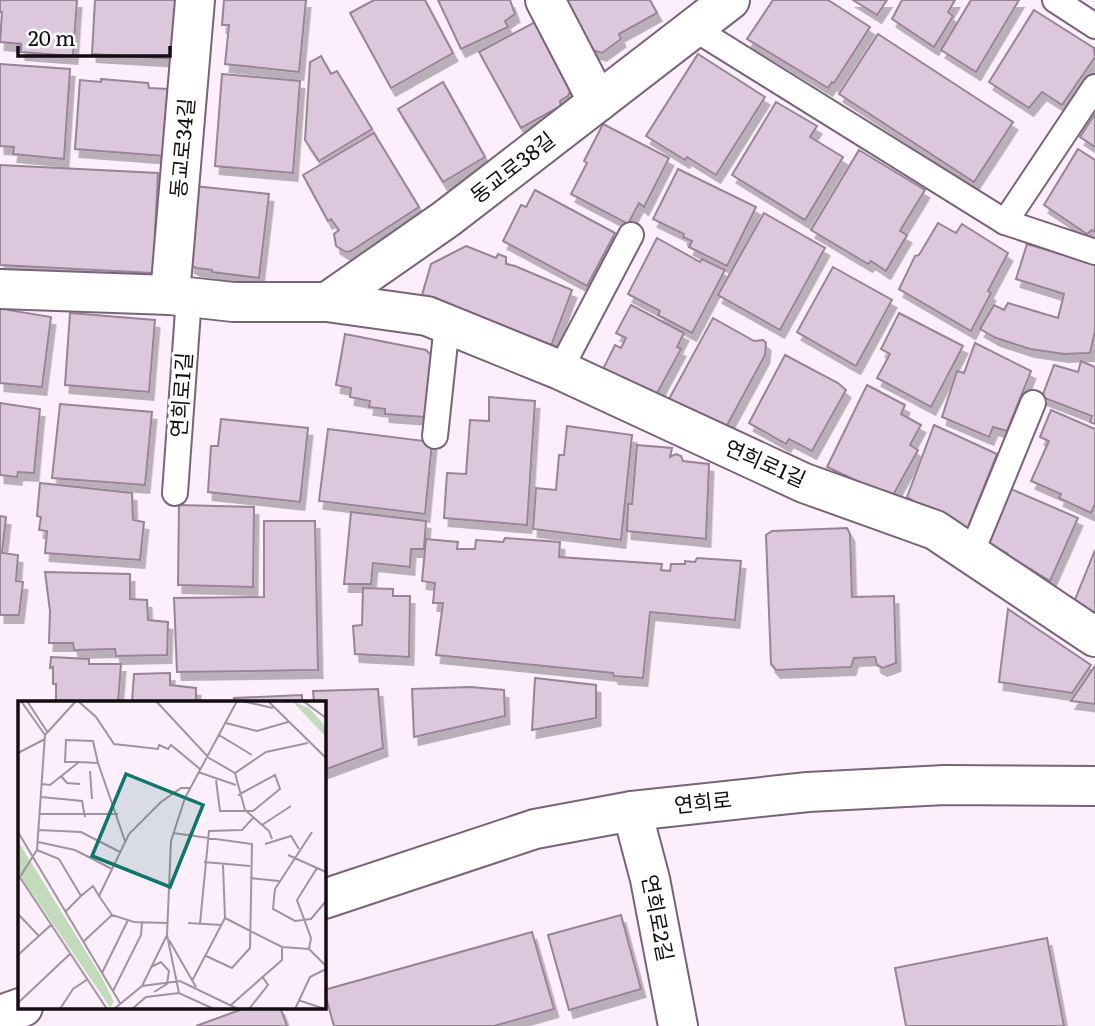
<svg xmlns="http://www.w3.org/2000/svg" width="1095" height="1026" viewBox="0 0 1095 1026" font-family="Literata,'Noto Sans KR',serif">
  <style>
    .building { fill: #ddc7dc; stroke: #988397; stroke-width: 2; filter: url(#shadow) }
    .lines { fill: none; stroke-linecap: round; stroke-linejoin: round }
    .lane-casing { stroke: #796477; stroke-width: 28 }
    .street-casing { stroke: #796477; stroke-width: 42 }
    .secondary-casing { stroke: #796477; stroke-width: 42 }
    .lane { stroke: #fff; stroke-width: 24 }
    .street { stroke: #fff; stroke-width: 38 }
    .secondary { stroke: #fff; stroke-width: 38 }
    .labels { text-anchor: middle; stroke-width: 6; stroke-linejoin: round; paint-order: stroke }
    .street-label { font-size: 21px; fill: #130c13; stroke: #fff }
    .inset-road { fill: none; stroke: #9f949e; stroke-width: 2 }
    .view { fill: #0f766e; fill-opacity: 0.15; stroke: #0f766e; stroke-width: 3.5 }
    .inset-edge { fill: none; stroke: #130c13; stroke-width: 3.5 }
  </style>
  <defs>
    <filter id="shadow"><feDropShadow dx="4.5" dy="8" stdDeviation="0" flood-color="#0004"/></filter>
  </defs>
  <rect width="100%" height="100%" fill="#fdeefb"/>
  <g class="building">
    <path d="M0,0h77l-4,56 -52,-4v-8l-21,-2 2,-30h-2z"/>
    <path d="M95,0h81l-3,59 -81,-5z"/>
    <path d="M224,0h82l-7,72 -74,-8 4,-39h-7z"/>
    <path d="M374,0h51l28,53 -62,35 -41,-75z"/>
    <path d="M438,0h72l5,14 -10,7 3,6 -47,22z"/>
    <path d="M567,0h83l7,13 -38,21 2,5 -19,14 -10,-3z"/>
    <path d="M773,0h55l42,27 -36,56 -2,-1 -4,6 -81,-49z"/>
    <path d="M853,0h34l-10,15z"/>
    <path d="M902,0h53l-7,12 5,4 -19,31 -42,-28z"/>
    <path d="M971,0h48l-43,72 -35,-22z"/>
    <path d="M1034,10l60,38 1,9 -33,48 -20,-13 -13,16 -40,-26z"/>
    <path d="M537,21l35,66 -4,9 -8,5 1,5 -40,22 -42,-76z"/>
    <path d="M878,34l135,88 -39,60 -135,-88z"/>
    <path d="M698,54l67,43 -49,78 -29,-18 -2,3 -39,-24z"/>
    <path d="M321,56l10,18 6,-3 35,58 -53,32 -14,-21 5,-78z"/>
    <path d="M0,64l70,5 -6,90 -51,-5 1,-7 -14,-1z"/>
    <path d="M222,74l78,7 -7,92 -78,-7z"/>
    <path d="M101,79l47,4 1,5 20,1 -5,67 -89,-7 5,-69 21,2z"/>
    <path d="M443,82l42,75 -42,25 -45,-73z"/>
    <path d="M776,102l41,24 -7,11 33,20 -38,63 -73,-45z"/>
    <path d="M1095,114v33l-15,-10z"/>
    <path d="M603,124l66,34 -25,49 -5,-4 -11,21 -57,-30 16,-31 -3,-2z"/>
    <path d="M374,133l45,74 -68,44 -5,1 -10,-6 -2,-12 5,-4 -8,-11 -3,2 -25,-46z"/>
    <path d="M1078,149l17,11v72l-3,-2 -5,4 -43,-29z"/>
    <path d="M859,150l66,40 -25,41 7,4 -21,36 -15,-10 -3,3 -57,-34z"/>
    <path d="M0,165l158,8 -5,100 -153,-8z"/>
    <path d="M678,169l78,38 -29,59 -38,-19 3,-6 -9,-4 1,-3 -31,-15z"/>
    <path d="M194,186l75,8 -10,84 -47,-6v-2l-16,-2 -6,-3z"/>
    <path d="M535,190l80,43 -28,53 -84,-45 18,-36 5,2z"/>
    <path d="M764,213l61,35 -45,82 -62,-35z"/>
    <path d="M938,223l18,10 6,-9 46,29 -20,38 3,2 -20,38 -72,-42 16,-33 4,-1z"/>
    <path d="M657,238l43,24 2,-3 23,11 -33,63 -34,-18 2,-4 -32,-17z"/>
    <path d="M1027,244l68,20v67l-5,22 -26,1 -34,-5 -34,-11 -16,-9 14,-24 10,5 4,-7 50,15 6,-24 -48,-15z"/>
    <path d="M466,246l30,12 2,-4 8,3v7l9,2 57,24 -21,56 -129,-51 9,-31z"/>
    <path d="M833,267l59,33 -36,66 -59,-34z"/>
    <path d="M631,305l53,28 -7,14 4,2 -26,48 -52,-28 12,-24 6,3 5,-10 -10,-5z"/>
    <path d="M0,306l8,1v3l43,7 -9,70 -42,-4z"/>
    <path d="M70,313l85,7 -6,72 -84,-7z"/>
    <path d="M899,313l64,33 -32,61 -54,-29 13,-24 -9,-5z"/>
    <path d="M713,318l41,23 9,-1 3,3 -1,12 -40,74 -56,-30z"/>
    <path d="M345,334l81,16 7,7 2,8 -11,52 -39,-3v-5l-16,-2 1,-6 -20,-4 1,-9 -15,-3z"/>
    <path d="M975,343l56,28 -24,60 -14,-4 -4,10 -47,-20 15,-46 7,2z"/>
    <path d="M785,355l53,28 8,7 -34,61 -23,-12 -3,5 -37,-21z"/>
    <path d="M1081,361l14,6v57l-5,-2 2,-6 -50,-19 12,-32 24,7z"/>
    <path d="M867,385l38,20 -4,9 20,11 -11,20 8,5 -26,47 -65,-30z"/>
    <path d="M489,397l46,4 -8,124 -83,-7 3,-45 19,1 4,-54 19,1z"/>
    <path d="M0,403l40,6 -6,64 -16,-1 -1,5 -17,-2z"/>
    <path d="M60,404l92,8 -7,73 -93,-7z"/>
    <path d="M1051,410l44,19v75l-4,9 -32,-15 2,-4 -30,-13 18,-40 -9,-4z"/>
    <path d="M221,419l87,9 -8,74 -92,-10 3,-46h7z"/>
    <path d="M934,425l63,29 -31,78 -59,-35z"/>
    <path d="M567,426l65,9 -11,105 -88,-11 3,-41 20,2 3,-35h5z"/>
    <path d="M328,429l104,13 -7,72 -106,-13z"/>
    <path d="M637,445l35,3 -2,9 6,-3 5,2 2,5 26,3 -3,75 -79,-8 1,-27h4z"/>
    <path d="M40,483l92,10 1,27 11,2 -4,38 -95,-7 2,-22 -8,-1 2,-13 -4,-1z"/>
    <path d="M1011,489l67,29 -28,63 -44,-27 1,-1 -20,-10z"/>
    <path d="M179,505l75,2 -1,80 -75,-2z"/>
    <path d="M351,512l75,9 -2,28h-13l-1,18 -37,-4 -2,21h-27z"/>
    <path d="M0,516l6,1 -4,36 16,2 -2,26 7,1 -4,33h-19z"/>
    <path d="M264,521h51l3,149 -141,2 -3,-74 90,-1z"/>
    <path d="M847,528l3,6 2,63 42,-1 2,67 -13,5 -6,-3 -2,-8 -21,1 -3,9 -75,3 -5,-6 -5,-129 6,-4z"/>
    <path d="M505,538l55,4 -1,15 103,7 -1,6 9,1 1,-7h14v-3l10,1 2,-4 44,3 -6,59 -85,-8 -7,66 -29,-2 -1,-3 -177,-18 7,-52h-10l2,-20 -13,-2 4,-42 32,3 -1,7h18l1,-9 27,2z"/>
    <path d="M1095,550v67l-23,-10z"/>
    <path d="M45,572l85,2v25l17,1 1,20 20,2 -1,33 -51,1 -1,-7 -41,1 -1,-7h-24l1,-32z"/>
    <path d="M363,588l30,1v7h17l-1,61 -54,-3 -2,-28 9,-1z"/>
    <path d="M1008,609l83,56 -19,28 -73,-11z"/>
    <path d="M51,657l38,2v5h32l-3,38h-62v-18h-3v-17l-3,1z"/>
    <path d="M1095,666v38l-24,-3z"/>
    <path d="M170,673v12l26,3v14h-64l2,-28z"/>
    <path d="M535,678l61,7v33l-64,12z"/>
    <path d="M470,687l34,3 1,26 -91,21 -2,-48z"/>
    <path d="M378,689l5,59 -59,22v-68h-10l-1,-11z"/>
    <path d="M302,695v7h-68v-4z"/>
    <path d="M621,915l20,74 -72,21 -21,-75z"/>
    <path d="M532,932l22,77 -60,17h-160l-10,-36z"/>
    <path d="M1047,938l17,88h-158l-11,-58z"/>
    <path d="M248,1007h32l7,19h-91z"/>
  </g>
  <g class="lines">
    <g class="lane-casing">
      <g id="lane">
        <path d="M1055,0l40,26"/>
        <path d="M695,29l310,193 90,30"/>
        <path d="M1005,222l90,-135"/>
        <path d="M560,370l71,-135"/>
        <path d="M435,436l12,-112"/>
        <path d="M175,493l14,-196"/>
        <path d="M971,554l62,-151"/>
      </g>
    </g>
    <g class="street-casing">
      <g id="street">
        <path d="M545,0l53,102"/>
        <path d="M0,289l170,6 63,7h94l100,14 133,54 244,113 131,47 160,107"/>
        <path d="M170,295l25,-295"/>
        <path d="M327,302l119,-83 284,-219"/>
        <path d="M632,811l18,68 28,147"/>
      </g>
    </g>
    <g class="secondary-casing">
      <g id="secondary">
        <path d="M324,899l211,-70 97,-18 176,-19 137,-7 150,1"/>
        <path d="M0,1015l23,-8"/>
      </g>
    </g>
    <use href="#lane" class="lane"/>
    <use href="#street" class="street"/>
    <use href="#secondary" class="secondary"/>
  </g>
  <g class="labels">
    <g class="street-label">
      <text transform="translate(183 148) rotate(-85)" y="7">동교로34길</text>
      <text transform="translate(513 168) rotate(-38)" y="7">동교로38길</text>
      <text transform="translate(182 395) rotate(-86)" y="7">연희로1길</text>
      <text transform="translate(765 464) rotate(24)" y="7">연희로1길</text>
      <text transform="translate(703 803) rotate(-6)" y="7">연희로</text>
      <text transform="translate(657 918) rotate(79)" y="7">연희로2길</text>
    </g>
  </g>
  <g transform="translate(18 701)">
    <rect width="308" height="308" fill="#fdeefb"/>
    <path d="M274,0l17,7 17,19v10zM0,140l83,135 13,26 -4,5 -87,-127 -5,-10z" fill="#c1dbbb"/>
    <path class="inset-road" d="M3,0l24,34M9,0l21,32M60,0l18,16 18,27 44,5 1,-4 9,4 3,-4 29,24M138,0l53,57 26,15 31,-21 42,-9M224,0l31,7M250,0l58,57M285,0l23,17M208,22l31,8 31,-9M201,34l33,20M0,52l27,-14M61,61h-14l1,-22 27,1 5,22M72,70l2,28M180,71l38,13M217,72l10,37 24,21 3,8M43,75l6,7 13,1M198,79l4,31h33l27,-22 -5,-14 -37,20M24,83l8,1 29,-23 19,1 27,78M23,96l41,4 3,16M21,113h79M244,124l29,-19M20,129l43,2 39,20M0,131l102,171M294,131l-37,57 -2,20 22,12 16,-2 15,-18M155,132l79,11 -2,104 -18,20 -26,-12M20,141l37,8 37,19M247,143l26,-8 8,13M19,149l22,9 22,37 12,-10 6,10M270,154l38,17M186,161l46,4M1,175l88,133M232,177l29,3M0,179l19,-30 8,-115 31,-34M48,210l15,-15M0,213l21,22M207,217l57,29 27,2 2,-11 -14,-38 20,-32M149,222l-33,-1 -22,-7 -13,-19 30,-62 32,-32 20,-14h9M170,222l34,2M182,223l9,-93 33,-1 11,-12M151,239l27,47M66,240l28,-26M291,248l17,17M0,254l34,-31M133,266l10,-5 8,9 -2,13 -13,8M84,272l26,-53M174,280l33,-63 -2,-54M124,285l25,-51M95,290l28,-56 1,-13M161,292l-12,-58 4,-94 14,-43 52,-97M280,299l27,9M0,302l53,-50M213,304l51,-45v-13M42,308l13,-20 15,-10M96,308l28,-23 38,-5 58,28M114,308l14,-12 33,-4 35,16M231,308l19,-24 -6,-9M277,308l15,-32 16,-8"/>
    <path class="view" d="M108,73l77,31 -33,82 -78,-31z"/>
    <rect width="308" height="308" class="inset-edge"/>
  </g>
  <path d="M18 46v10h152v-10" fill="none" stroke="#130c13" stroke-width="3.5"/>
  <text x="28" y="46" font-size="21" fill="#130c13" stroke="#ffffff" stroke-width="5" paint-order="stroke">20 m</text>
</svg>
